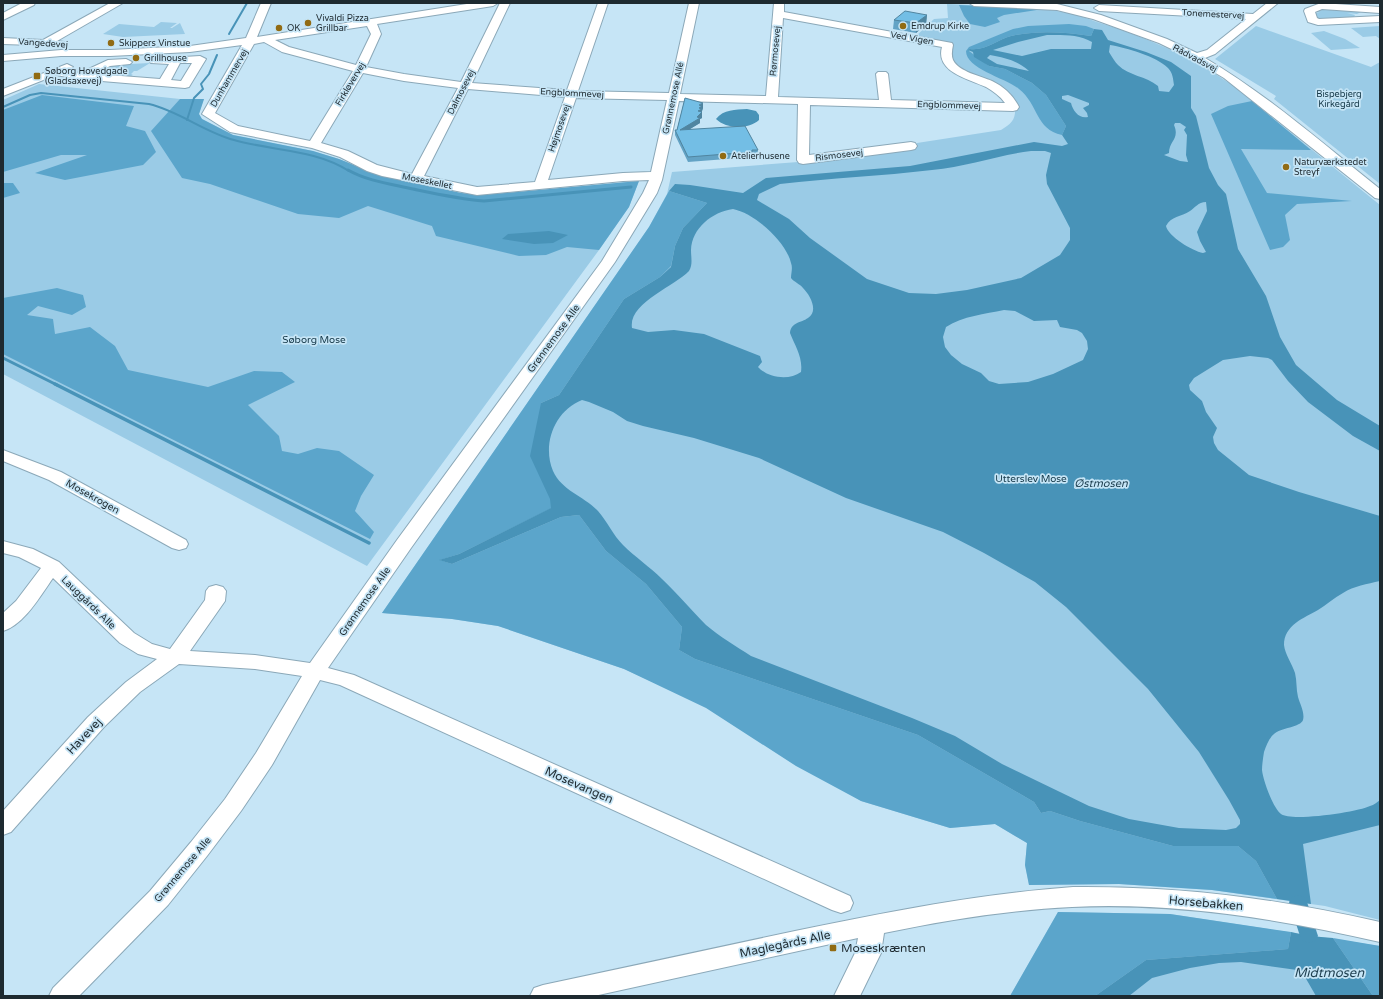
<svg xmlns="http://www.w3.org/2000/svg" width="1383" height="999" viewBox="0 0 1383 999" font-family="'Varela Round',sans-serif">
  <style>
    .green { fill: #9acbe6 }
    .forest { fill: #5ba5cb }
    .water { fill: #4893b8; fill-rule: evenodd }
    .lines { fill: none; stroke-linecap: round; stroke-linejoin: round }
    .stream-far2 { stroke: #4893b8; stroke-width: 2 }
    .stream-far1 { stroke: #4893b8; stroke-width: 3 }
    .stream { stroke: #4893b8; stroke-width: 3.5 }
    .canal { fill: #4893b8; fill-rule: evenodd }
    .minor-casing { stroke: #8ba8b8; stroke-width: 2 }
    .minor { fill: #fff; fill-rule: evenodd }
    .wall { fill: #63a3c5 }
    .shaded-wall { fill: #5085a0 }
    .building { fill: #73bee5; stroke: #5085a0 }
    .poi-dot { fill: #916b13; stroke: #c6e5f6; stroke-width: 1.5 }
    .labels { text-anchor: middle; stroke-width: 3.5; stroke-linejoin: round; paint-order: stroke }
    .far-street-label { font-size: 9px; fill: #1e2a30; stroke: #c6e5f6 }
    .far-poi-label { font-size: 9px; fill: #1e2a30; stroke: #c6e5f6; text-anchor: start }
    .far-park-label { font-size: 9px; fill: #123545; stroke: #c6e5f6 }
    .street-label { font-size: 10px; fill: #1e2a30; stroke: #c6e5f6 }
    .park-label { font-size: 10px; fill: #123545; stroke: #c6e5f6 }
    .water-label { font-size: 11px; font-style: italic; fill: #1d3e4f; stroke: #c6e5f6 }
    .near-street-label { font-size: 12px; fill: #1e2a30; stroke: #c6e5f6 }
    .near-poi-label { font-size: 12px; fill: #1e2a30; stroke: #c6e5f6; text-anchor: start }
    .near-water-label { font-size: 13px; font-style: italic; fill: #1d3e4f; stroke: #c6e5f6 }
  </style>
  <rect width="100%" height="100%" fill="#c6e5f6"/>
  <g class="green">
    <path d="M947,4c37,2 74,2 110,7 15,2 29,7 43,12 47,14 91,34 132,62l148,120v715l-55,-14 -113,-16 -93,-6 -90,1 -4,-20 2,-22 -32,-19 -45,4 -89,-27 -153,-94 -84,-38 -126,-43 -46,-7 -70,-6 267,-386 18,-33 5,-22 126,-10 116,-13 3,-6 84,-13c11,-7 15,-10 14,-24l-50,-34 -17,-15 3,-13 -36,-7 19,-18 14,-1z"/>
    <path d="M1327,8l3,2 31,2 -4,2 -10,-1 8,2 -1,2 2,2 -39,1 -2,-7h5l-5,-1z"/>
    <path d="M161,22l16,1 -7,5h2l8,-5 5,11 -62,3 -20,-3 16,-10 35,3z"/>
    <path d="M1256,26l115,41 9,-5v122l-106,-85 2,-3 -61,-37z"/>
    <path d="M1380,26v13l-4,-3 -13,1 -12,-9z"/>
    <path d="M1324,31l21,8 15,9 -29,2 -20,-17z"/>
    <path d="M150,63l-13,8h-3l-3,3 2,1 -6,3 -39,-4 22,-9z"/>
    <path d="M39,84l141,15h24l-5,15 3,5 31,16 80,16 26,8 37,15 85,19 21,2 157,-14 -10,26 -30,43 -232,316 -364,-192v-274z"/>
    <path d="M1058,912l112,2 210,32v50h-370z"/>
  </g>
  <g class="forest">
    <path d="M959,5l78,4h6l-39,6 -7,3 3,4 -15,5 -15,-3 -6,-8z"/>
    <path d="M1069,24l17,2 8,3 -3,7c-26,-4 -54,-6 -80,0 -14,4 -26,15 -41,13l-1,2 20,15 16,3 27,14 14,12 20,31 -4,9c-27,-6 -23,-30 -43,-46 -13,-11 -53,-20 -53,-38l3,-4 44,-18 15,-3z"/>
    <path d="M42,95l92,11 -8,20 19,5 11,21 -13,13 -78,15 -30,-7 52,-18h-26l-58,17v-62z"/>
    <path d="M180,99h24l-5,15 3,5 31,16 80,16 26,8 37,15 85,19 21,2 157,-14 -10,26 -30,43 -32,-3 -21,8 -27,1 -83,-20 -4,-10 -64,-20 -29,12 -41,-4 -88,-30 -28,-6 -31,-47z"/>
    <path d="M1252,101l59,49 -70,-1 26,44 85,8 -55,3 -12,11 5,25 -7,7 -13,3 -59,-136 17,-8z"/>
    <path d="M3,183h10l7,10 -17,5z"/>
    <path d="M669,191l38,12 -24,25 -8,18 -4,20 -11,11 -36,22 -65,96 -18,8 11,105 -93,46 -19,6 12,4 109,-47 18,-2 27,36 40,33 36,43 -3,23 16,9 223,76 116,67 7,11 9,-2 30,10 93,25h65l18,15 21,38 -65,-9 -93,-6 -90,1 -4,-20 2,-22 -32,-19 -45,4 -89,-27 -65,-35 -90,-58 -82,-39 -126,-43 -46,-7 -70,-6 267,-386z"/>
    <path d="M57,288l26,7 3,12 -14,8 -34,-9 -11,9 26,4 2,15 35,-7 25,19 13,24 80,17 46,-16 28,1 13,10 -47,23 31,31 3,15 16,3 19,-6 22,3 35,24 -13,21 -6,15 19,21 -4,7 -367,-185v-56z"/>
    <path d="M1058,912l112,2 121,18 -3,17 -142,11 -51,36h-85z"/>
    <path d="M1333,938l47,8v50h-7z"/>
  </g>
  <g class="water">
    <path d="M1094,29l8,1 6,10 38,12 25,10 20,14v32l5,8 13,52 9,17 8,9 12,55 28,47 14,41 16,28 41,35 43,26v25l-27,-15 -45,-34 -20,-21 -16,-21 -4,-2 -18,-2 -27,4 -29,18 -5,7 1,5 12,11 4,11 11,16 -4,9 1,6 4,7 31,25 50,17 81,24v65c-13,3 -26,5 -37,12 -9,5 -17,12 -25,17 -14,8 -34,15 -34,35 1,9 8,19 11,28 2,8 1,16 3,24 2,7 7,16 5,23 -2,7 -23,8 -29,14 -5,4 -8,12 -10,18 -1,6 -2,13 -2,18 1,10 11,38 19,44 10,8 77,-2 89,-8 4,-1 7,-4 10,-6v25l-77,19 8,60 -34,-5 -21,-38 -18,-15h-65l-93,-25 -30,-10 -9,2 -7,-11 -116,-67 -223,-76 -16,-9 3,-23 -36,-43 -40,-33 -27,-36 -18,2 -109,47 -13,-4 20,-6 92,-46 -1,-9 -20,-43 11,-53 18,-8 65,-96 36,-22 11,-10 4,-21 8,-18 24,-25 -38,-12 6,-7 15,1 53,8 23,-15 144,-12 124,-24 28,4 6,-2 -6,-9 4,-9 -20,-31 -14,-12 -27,-14 -16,-3 -15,-9 -1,-5 -5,-2 2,-1c15,2 27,-9 41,-13 26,-6 54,-4 80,0zM1047,35c14,0 32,-1 45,7l-1,7h-40l-29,7 -29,-6 25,-8zM1110,45c17,3 46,11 58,23 5,5 5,11 6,17l-5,7 -10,-1 -1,-5c-12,-10 -29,-10 -40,-21 -3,-3 -6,-8 -9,-13zM990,55c15,3 27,5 39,16l-32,-7 -10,-6zM1068,95l21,8v2l-6,3 4,5 1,4c-9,2 -15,-6 -17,-14l-9,-4v-3zM1175,123h5l6,4 -2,3 3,5 -1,20 2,7 -8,-1 -16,-6 5,-2c0,-12 11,-14 5,-28zM1031,151h14l6,2 -5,22 1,9 23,44v12l-10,15 -39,23 -54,12 -31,4 -27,-1 -42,-14 -57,-41 -21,-19 -32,-19 2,-6 21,-10c50,-6 102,-8 152,-14 34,-3 66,-15 99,-19zM1206,202l1,9 -10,21 3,9 6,11 -3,1c-11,-2 -35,-17 -37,-27 5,-10 15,-9 24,-15 5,-3 8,-9 16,-9zM733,209c21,4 53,32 58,54 2,5 0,10 0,15 3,4 9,6 12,10 7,7 16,23 5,30 -7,5 -17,4 -18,15 5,13 13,24 11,39 -12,9 -33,6 -43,-5l4,-5 -2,-6 -56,-22 -30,-4 -26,2 -16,-4c-4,-25 43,-42 57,-57 4,-7 2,-13 2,-21 1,-22 21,-38 42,-41zM1004,310l11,1 19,10 23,-1 3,7 17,3 5,3 5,8 1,8 -5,11 -30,14 -25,8 -29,2 -10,-3 -8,-8 -19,-9 -11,-9 -6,-8 -2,-10 3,-10c17,-11 39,-13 58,-17zM582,400l7,2 24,10 14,9 16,5 51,12 65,20 87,40 97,34 41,21 51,29 31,25 82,82 51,63 30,48 11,20v4l-4,4 -10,2 -47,-2 -50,-9 -40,-13 -87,-42 -47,-28 -43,-18 -161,-62c-15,-10 -31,-19 -45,-31 -15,-15 -28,-31 -44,-46 -12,-12 -27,-22 -39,-34 -10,-10 -16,-24 -25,-34 -14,-15 -36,-20 -45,-40 -11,-26 1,-60 29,-71z"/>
    <path d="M747,109l9,2 3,4v5c-11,10 -33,9 -43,-1 8,-10 19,-9 31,-10z"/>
    <path d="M549,231l19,4 -15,8 -19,1 -32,-5 6,-5z"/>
    <path d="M1291,932l18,4 24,2 40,58h-57l-11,-19 -8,-7 -56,-8 -22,1 -29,5 -38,10 -23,18h-34l51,-36 142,-11z"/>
  </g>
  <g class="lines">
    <g class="stream-far2">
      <path d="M229,34l18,-31"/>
      <path d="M3,107l27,-12 11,-2 108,11c30,7 55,28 85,36 38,11 81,9 115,31"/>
      <path d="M187,120l7,-22 9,-9 -2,-5 8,-10 8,-19"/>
    </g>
    <g class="stream-far1">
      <path d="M348,170c19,11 43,14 65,19 24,5 47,10 71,12l147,-14"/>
      <path d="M3,358l54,27"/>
    </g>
    <path class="stream" d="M55,384l314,159"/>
    <path class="canal" d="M1298,895l6,2 3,5 11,34 -3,5 -6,2 -6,-2 -3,-5 -11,-34 3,-5z"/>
    <g class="minor-casing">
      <g id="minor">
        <path d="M22,3h13l-1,2 -31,15v-7z"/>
        <path d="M110,3h13l-66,38 7,1 1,2 -1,2 -61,-2v-6l40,2z"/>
        <path d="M261,3h10l-14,34 216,-34h25l-5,3 -116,18 4,10 -15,33 38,7 57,8 39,-79h10l-38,80 95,7 31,-87h10l-30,88 91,2 20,-90h10l-19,91 86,2 8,-93h10v9l168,31 1,2c-1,5 -2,10 0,15 6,12 28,16 39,21 12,6 21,14 27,26l-2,3 -4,1 -203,-6 -1,50 102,-13 4,1 2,3 -2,3 -4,1 -108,14 -4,-1 -2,-3 1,-56 -119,-3 -17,79 -5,13 -42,69 -204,286 -83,120 26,7 496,221 3,7 -3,7 -9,3 -9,-3 -492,-225 -20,-5 -48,85 -31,46 -34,45 -39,49 -89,91h-30l4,-8 97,-97 41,-49 34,-43 31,-46 46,-77 -47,-7 -76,-5 -39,28 -36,35 -93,105 -8,3v-24l85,-94 38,-35 31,-23 -19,-5 -18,-11 -67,-65c-12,17 -29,47 -50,53v-18l13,-12 25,-33 -22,-11 -16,-4v-12l30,8 26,13 75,71 18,11 18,5 35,-49 1,-9 3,-4 7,-2 7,2 3,4 -1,10 -35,50 65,4 55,8 87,-123 205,-279 41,-68 6,-13 -26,1 -146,14 -95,-19 -15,-5 -27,-14 -28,-9 -82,-16 -28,-18 40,-69 -52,7 -80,4h-49l-58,5v-6l58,-5h49l80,-4 56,-8zM783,18l159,29c-7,25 27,32 44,40 7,4 14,9 19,16l-114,-3 -3,-26 -2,-2h-8l-2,2 3,26 -101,-3zM367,26l4,8 -15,31 -67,-18 -14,-7zM264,42l18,10 71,19 -43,70 -72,-15 -23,-13 39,-69zM363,73l41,8 54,7 -46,86 -35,-9 -29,-14 -27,-8zM468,89l97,8 -30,85 -58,5 -53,-11zM576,98l91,2 -16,72 -28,1 -75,7z"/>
        <path d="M969,3l88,1 44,11 66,24 30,14 10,-3 39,-31 -147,-8 -5,-3 5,-3 154,9 14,-11h11l-63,51 -10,4c63,37 118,86 175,131v10l-5,-1 -151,-120 -32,-19 -33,-16 -66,-24 -36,-9 -83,-4z"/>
        <path d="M1321,3l59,4v6l-58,-4 -7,3 2,6 2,1 61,-3v6l-62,3 -10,-3 -4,-11 1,-2z"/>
        <path d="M200,56l6,3 -17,28 -4,1 -107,-9 -22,-4 -53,21v-7l64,-25 6,3 -5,4 12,2 28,-13 18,-1 6,3 -2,2 -20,2 -15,8 65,5 9,-15 -18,-1 -2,-2 2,-2zM180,63h12l-11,18 -10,-1z"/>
        <path d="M3,450l58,22 125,68 2,4 -2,4 -7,2 -7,-2 -123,-68 -46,-19z"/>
        <path d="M1073,887c107,-1 202,11 307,35v20c-101,-23 -204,-40 -308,-35 -63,3 -126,13 -188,26l-3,20 -21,43h-26l21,-43 3,-15 -264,58h-64l4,-8 9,-3c84,-18 168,-36 252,-54 93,-19 182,-37 278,-44z"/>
      </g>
    </g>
    <use href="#minor" class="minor"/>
  </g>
  <g class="wall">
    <path d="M927,15l-1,9 -10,9 -23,-4 1,-9z"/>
    <path d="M685,98l18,10 -1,3v7l-2,1v4l-10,6 68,21 -1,5 -5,1v1l-64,5 -13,-27v-5h2z"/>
  </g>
  <g class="shaded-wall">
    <path d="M927,15l-1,9 -10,9v-10z"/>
    <path d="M703,103v5l-1,3v7l-2,1v4l-20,12v-5l19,-25z"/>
  </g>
  <g class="building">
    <path d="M905,11l22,4 -11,8 -22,-3z"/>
    <path d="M685,98l18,5 -4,2 3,1 -3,2 3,1 -4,2 4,1 -5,5 3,1 -20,12 65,-4 13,24h-6v2l-64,5 -13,-27h2z"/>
  </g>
  <g class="poi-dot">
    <circle cx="308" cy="23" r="4"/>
    <circle cx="903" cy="26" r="4"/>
    <circle cx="279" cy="28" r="4"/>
    <circle cx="111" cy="43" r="4"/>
    <circle cx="136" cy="58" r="4"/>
    <rect x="33" y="72" width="8" height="8" rx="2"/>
    <circle cx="723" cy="156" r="4"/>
    <circle cx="1286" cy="167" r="4"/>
    <rect x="829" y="944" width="8" height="8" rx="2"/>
  </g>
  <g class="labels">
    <g class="far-street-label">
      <text transform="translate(1213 14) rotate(3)" y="3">Tonemestervej</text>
      <text transform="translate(912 38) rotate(10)" y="3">Ved Vigen</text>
      <text transform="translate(43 43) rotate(4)" y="3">Vangedevej</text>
      <text transform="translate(775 51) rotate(-85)" y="3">Rørmosevej</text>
      <text transform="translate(1195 58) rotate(28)" y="3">Rådvadsvej</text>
      <text transform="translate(229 78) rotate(-60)" y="3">Dunhammervej</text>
      <text transform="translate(350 84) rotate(-59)" y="3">Firkløvervej</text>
      <text transform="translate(461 92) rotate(-63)" y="3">Dalmosevej</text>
      <text transform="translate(572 93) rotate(3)" y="3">Engblommevej</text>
      <text transform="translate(673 98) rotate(-78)" y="3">Grønnemose Allé</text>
      <text transform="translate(949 105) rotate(2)" y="3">Engblommevej</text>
      <text transform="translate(559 128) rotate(-71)" y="3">Højmosevej</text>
      <text transform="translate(839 155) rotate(-7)" y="3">Rismosevej</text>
      <text transform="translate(427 181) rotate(11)" y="3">Moseskellet</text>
    </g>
    <g class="far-poi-label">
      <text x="316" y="21">Vivaldi Pizza<tspan x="316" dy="10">Grillbar</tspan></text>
      <text x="911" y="29">Emdrup Kirke</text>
      <text x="287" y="31">OK</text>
      <text x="119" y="46">Skippers Vinstue</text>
      <text x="144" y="61">Grillhouse</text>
      <text x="45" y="74">Søborg Hovedgade<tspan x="45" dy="10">(Gladsaxevej)</tspan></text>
      <text x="731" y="159">Atelierhusene</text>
      <text x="1294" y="165">Naturværkstedet<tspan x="1294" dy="10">Streyf</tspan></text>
    </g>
    <g class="far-park-label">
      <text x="1339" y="97">Bispebjerg<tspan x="1339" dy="10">Kirkegård</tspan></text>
    </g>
    <g class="street-label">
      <text transform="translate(553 338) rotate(-54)" y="4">Grønnemose Alle</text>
      <text transform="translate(93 496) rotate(29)" y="4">Mosekrogen</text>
      <text transform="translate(364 601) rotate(-55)" y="4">Grønnemose Alle</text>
      <text transform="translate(89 602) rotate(44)" y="4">Lauggårds Alle</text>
      <text transform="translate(182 869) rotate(-50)" y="4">Grønnemose Alle</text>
    </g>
    <g class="park-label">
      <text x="314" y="343">Søborg Mose</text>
      <text x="1031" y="482">Utterslev Mose</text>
    </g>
    <g class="water-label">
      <text x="1101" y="487">Østmosen</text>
    </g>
    <g class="near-street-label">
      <text transform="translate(84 736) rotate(-47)" y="4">Havevej</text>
      <text transform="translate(579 785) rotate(24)" y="4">Mosevangen</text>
      <text transform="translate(1206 903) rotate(5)" y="4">Horsebakken</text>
      <text transform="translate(785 944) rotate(-12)" y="4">Maglegårds Alle</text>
    </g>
    <g class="near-poi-label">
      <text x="841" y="952">Moseskrænten</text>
    </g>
    <g class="near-water-label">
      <text x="1329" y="977">Midtmosen</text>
    </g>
  </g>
  <rect width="1383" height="999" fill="none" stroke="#1e2a30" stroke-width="8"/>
</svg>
